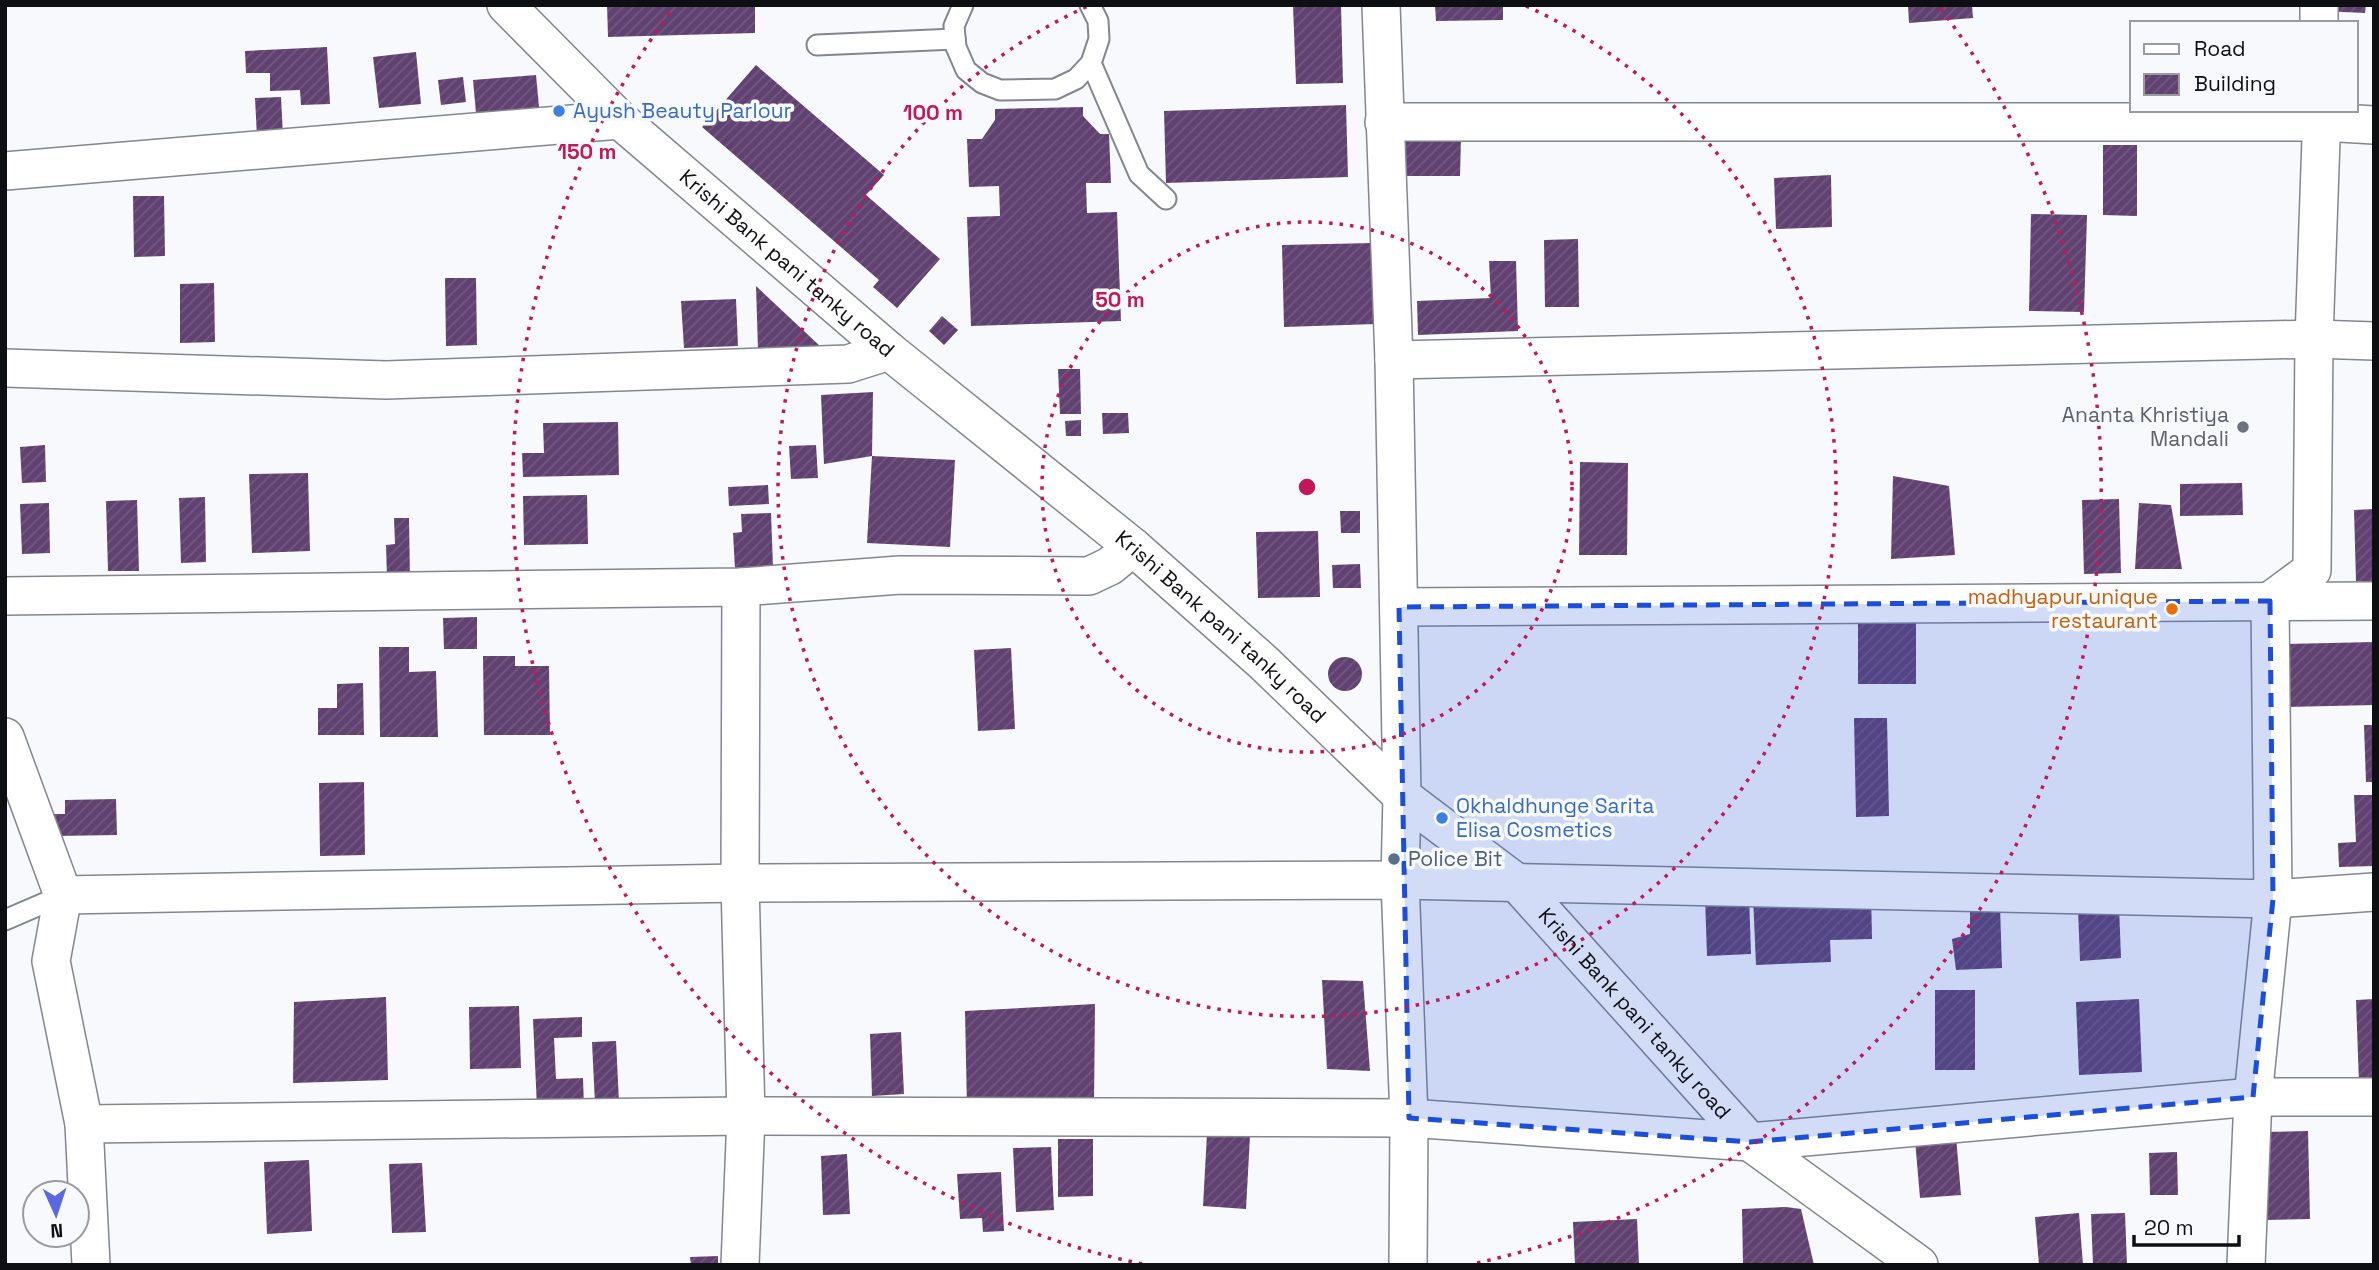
<svg xmlns="http://www.w3.org/2000/svg" width="2379" height="1270" viewBox="0 0 2379 1270" font-family="'Space Grotesk',sans-serif">
  <style>
    .building { fill: url(#building-hatch) }
    .lines { fill: none; stroke-linecap: round; stroke-linejoin: round }
    .service-casing { stroke: #83868f; stroke-width: 23 }
    .minor-casing { stroke: #83868f; stroke-width: 40 }
    .service { stroke: #fff; stroke-width: 19 }
    .minor { stroke: #fff; stroke-width: 37 }
    .marked { fill: #1d4ed8; fill-opacity: 0.2; stroke: #1d4ed8; stroke-width: 5; stroke-dasharray: 14 9; stroke-linejoin: round }
    .ring { fill: none; stroke: #c2185b; stroke-width: 3.5; stroke-dasharray: 3.5 7 }
    .shop-dot { fill: #3f7fe0; stroke: #f8f9fd; stroke-width: 2.5 }
    .worship-dot { fill: #6b7280; stroke: #f8f9fd; stroke-width: 2.5 }
    .food-dot { fill: #e8710a; stroke: #f8f9fd; stroke-width: 2.5 }
    .service-dot { fill: #5c6f8a; stroke: #f8f9fd; stroke-width: 2.5 }
    .labels { text-anchor: middle; stroke-width: 7; stroke-linejoin: round; paint-order: stroke }
    .shop-label { font-size: 21px; fill: #366cbe; stroke: #f8f9fd; text-anchor: start }
    .street-label { font-size: 21px; fill: #0e0f12; stroke: #f8f9fd }
    .worship-label { font-size: 21px; fill: #5b616d; stroke: #f8f9fd; text-anchor: end }
    .food-label { font-size: 21px; fill: #c56008; stroke: #f8f9fd; text-anchor: end }
    .service-label { font-size: 21px; fill: #4e5e75; stroke: #f8f9fd; text-anchor: start }
    .centre { fill: #c2185b; stroke: #f8f9fd; stroke-width: 3.5 }
    .ring-label { font-size: 21px; text-anchor: middle; font-weight: bold; fill: #c2185b; stroke: #f8f9fd; stroke-width: 7; stroke-linejoin: round; paint-order: stroke }
  </style>
  <defs>
    <pattern id="building-hatch" width="6" height="6" patternUnits="userSpaceOnUse" patternTransform="scale(1.75)"><rect width="6" height="6" fill="#604171"/><path d="M-1 1l2-2M0 6l6-6M5 7l2-2" fill="none" stroke="#71597f"/></pattern>
  </defs>
  <rect width="100%" height="100%" fill="#f8f9fd"/>
  <g class="building">
    <path d="M607,5h148v28l-147,4z"/>
    <path d="M1293,5h48l2,78 -47,1z"/>
    <path d="M1435,5h68v15l-67,1z"/>
    <path d="M1908,5h64l1,13 -64,5z"/>
    <path d="M2321,5h45l-1,8 -44,-2z"/>
    <path d="M327,47l3,57 -29,1 -1,-15 -30,1v-18h-24l-1,-22z"/>
    <path d="M416,52l5,52 -42,4 -6,-51z"/>
    <path d="M756,65l128,110 -18,20 74,64 -43,49 -24,-21 6,-7 -177,-153z"/>
    <path d="M536,75l3,32 -63,6 -3,-33z"/>
    <path d="M463,77l3,25 -25,3 -3,-25z"/>
    <path d="M281,97l2,39 -26,1 -2,-39z"/>
    <path d="M1346,105l2,72 -182,6 -2,-72z"/>
    <path d="M1083,107v9l17,18h9l2,49h-25l1,30 30,-1 4,109 -150,5 -4,-109 33,-1 -1,-30 -30,1 -2,-48h15l13,-19v-11z"/>
    <path d="M1401,138h60l-1,38h-59z"/>
    <path d="M2103,145h34v71l-34,-1z"/>
    <path d="M1831,175l1,52 -56,2 -2,-51z"/>
    <path d="M133,196h31l1,60 -31,1z"/>
    <path d="M2031,214l56,1 -3,97 -55,-1z"/>
    <path d="M1578,239l1,68h-34l-1,-67z"/>
    <path d="M1373,243l3,81 -92,3 -2,-82z"/>
    <path d="M1489,261h27l2,70 -100,4 -1,-34 74,-3z"/>
    <path d="M445,278h31l1,67 -31,1z"/>
    <path d="M214,283l1,59 -35,1v-59z"/>
    <path d="M756,286l65,61 -63,3z"/>
    <path d="M736,299l2,47 -54,2 -3,-47z"/>
    <path d="M942,316l16,14 -14,15 -15,-14z"/>
    <path d="M1058,369h22l1,45h-21z"/>
    <path d="M873,392l-1,64 -48,8 -3,-69z"/>
    <path d="M1102,413h26l1,20 -26,1z"/>
    <path d="M1081,420v16h-15l-1,-15z"/>
    <path d="M618,422l1,53 -96,2 -1,-24h22l-1,-30z"/>
    <path d="M45,445l1,37 -24,1 -2,-36z"/>
    <path d="M816,445l2,33 -27,1 -2,-33z"/>
    <path d="M872,456l83,4 -5,87 -83,-4z"/>
    <path d="M1580,462l48,1 -1,92h-48z"/>
    <path d="M308,473l2,78 -58,2 -3,-79z"/>
    <path d="M1893,476l56,10 6,69 -64,4z"/>
    <path d="M2242,483l1,32 -63,1v-32z"/>
    <path d="M768,485l1,19 -40,2 -1,-19z"/>
    <path d="M587,495l1,49 -64,1 -1,-49z"/>
    <path d="M205,497l1,65 -25,1 -2,-65z"/>
    <path d="M2119,499l2,74 -37,1 -2,-74z"/>
    <path d="M137,500l2,71h-31l-2,-70z"/>
    <path d="M49,503l1,50 -28,1 -2,-50z"/>
    <path d="M2139,503l32,2 11,64h-47z"/>
    <path d="M2374,509v72h-18l-2,-71z"/>
    <path d="M1340,511h20v22h-19z"/>
    <path d="M771,513l2,54 -38,2 -2,-36 9,-1 -1,-18z"/>
    <path d="M394,518h15l1,60 -23,1 -1,-34 9,-1z"/>
    <path d="M1318,531l2,66 -62,1 -2,-66z"/>
    <path d="M1360,564l1,24h-28l-1,-23z"/>
    <path d="M477,617v32h-33l-1,-31z"/>
    <rect x="1858" y="623" width="58" height="61"/>
    <path d="M2374,642v63l-91,2 -1,-63z"/>
    <path d="M379,647h30v25l27,-1 2,66h-58z"/>
    <path d="M1011,648l4,81 -37,2 -4,-81z"/>
    <path d="M483,656h32v10h34l1,69h-66z"/>
    <circle cx="1345" cy="674" r="17"/>
    <path d="M363,683l1,52h-46v-27h19v-24z"/>
    <path d="M1854,718h33l2,98 -33,1z"/>
    <path d="M2364,725h10v57h-8z"/>
    <path d="M364,782l1,73 -45,1 -1,-73z"/>
    <path d="M2354,795h20v71l-35,1 -1,-24 18,-1z"/>
    <path d="M116,799l1,36 -62,1 -1,-22h11v-14z"/>
    <path d="M1871,893l1,46 -42,1 1,22 -75,3 -3,-68z"/>
    <path d="M1749,895l2,59 -44,2 -2,-59z"/>
    <path d="M2000,906l2,62 -46,2 -4,-31 18,-5v-26z"/>
    <path d="M2119,906l2,52 -41,3 -2,-53z"/>
    <path d="M1322,980l41,1 7,90 -43,-2z"/>
    <rect x="1935" y="990" width="40" height="80"/>
    <path d="M386,997l2,83 -95,3 1,-81z"/>
    <path d="M2139,999l3,73 -63,3 -3,-73z"/>
    <path d="M2374,999v84h-15l-3,-83z"/>
    <path d="M1095,1004l-1,102 -127,2 -2,-97z"/>
    <path d="M519,1006l2,62 -51,1 -1,-62z"/>
    <path d="M582,1017v20l-28,1 2,41 27,-1 1,28 -47,2 -4,-89z"/>
    <path d="M901,1032l3,62 -32,2 -2,-62z"/>
    <path d="M616,1041l3,61 -24,2 -3,-62z"/>
    <path d="M1955,1125l6,70 -41,3 -6,-70z"/>
    <path d="M2308,1131l2,88 -45,1 -2,-88z"/>
    <path d="M1207,1134l43,2 -4,73 -43,-3z"/>
    <path d="M1058,1139h35v57l-35,1z"/>
    <path d="M1051,1147l3,63 -38,2 -3,-64z"/>
    <path d="M2177,1152l1,43h-28l-1,-42z"/>
    <path d="M847,1154l3,60 -27,1 -2,-59z"/>
    <path d="M309,1160l3,71 -45,3 -3,-72z"/>
    <path d="M422,1163l4,69 -34,1 -3,-69z"/>
    <path d="M1001,1172l3,59 -21,1 -1,-14 -22,1 -3,-45z"/>
    <path d="M1786,1207l15,2 13,56h-71l-1,-56z"/>
    <path d="M2079,1213l4,52h-44l-4,-48z"/>
    <path d="M2125,1213l2,52h-34l-2,-51z"/>
    <path d="M1637,1219l2,46h-64l-2,-43z"/>
    <path d="M718,1256v9h-27l-1,-8z"/>
  </g>
  <g class="lines">
    <g class="service-casing">
      <g id="service">
        <path d="M963,5l-9,21 2,21 10,23 16,13 18,7 55,-1 21,-10 15,-16 8,-24 -1,-18 -8,-16"/>
        <path d="M817,45l138,-6"/>
        <path d="M1091,63l48,111 27,25"/>
        <path d="M5,920l58,-25"/>
      </g>
    </g>
    <g class="minor-casing">
      <g id="minor">
        <path id="s1" d="M506,5l114,115 269,231 244,196 131,116 138,133 115,87 233,259 169,123"/>
        <path d="M1381,5l13,355 8,436 -2,84 9,238 -1,147"/>
        <path d="M2319,5v18"/>
        <path d="M1384,122h939l51,3"/>
        <path d="M5,171l615,-51"/>
        <path d="M1394,360l920,-21 60,2"/>
        <path d="M5,368l381,12 462,-16 41,-13"/>
        <path d="M5,596l736,-9 159,-12 189,1 21,-10 23,-19"/>
        <path d="M1399,607l975,-6"/>
        <path d="M5,737l58,158 -12,66 33,163 7,141"/>
        <path d="M63,895l677,-12 660,-3 873,19 101,-7"/>
        <path d="M84,1124l662,-8 663,2 341,24 503,-45h121"/>
        <path d="M740,1265l6,-149 -6,-233 1,-296"/>
        <path d="M2246,1265l7,-168 20,-198 -3,-298 42,-31 2,-231 8,-229"/>
      </g>
    </g>
    <use href="#service" class="service"/>
    <use href="#minor" class="minor"/>
  </g>
  <path class="marked" d="M2270,601l3,298 -20,198 -503,45 -341,-24 -10,-511z"/>
  <g class="ring">
    <circle cx="1307" cy="487" r="265"/>
    <path d="M1526 6A529 529 0 1 1 1088 6"/>
    <path d="M1142 1264A794 794 0 0 1 673 9M1941 9A794 794 0 0 1 1472 1264"/>
  </g>
  <g class="shop-dot">
    <circle cx="559" cy="111" r="7"/>
    <circle cx="1442" cy="818" r="7"/>
  </g>
  <circle class="worship-dot" cx="2243" cy="427" r="7"/>
  <circle class="food-dot" cx="2172" cy="609" r="7"/>
  <circle class="service-dot" cx="1394" cy="859" r="7"/>
  <g class="labels">
    <g class="shop-label">
      <text x="573" y="118">Ayush Beauty Parlour</text>
      <text x="1456" y="813">Okhaldhunge Sarita<tspan x="1456" dy="24">Elisa Cosmetics</tspan></text>
    </g>
    <g class="street-label">
      <text dy="7" stroke="none"><textPath href="#s1" startOffset="382">Krishi Bank pani tanky road</textPath></text>
      <text dy="7" stroke="none"><textPath href="#s1" startOffset="948">Krishi Bank pani tanky road</textPath></text>
      <text dy="7" stroke="none"><textPath href="#s1" startOffset="1516">Krishi Bank pani tanky road</textPath></text>
    </g>
    <g class="worship-label">
      <text x="2229" y="422">Ananta Khristiya<tspan x="2229" dy="24">Mandali</tspan></text>
    </g>
    <g class="food-label">
      <text x="2158" y="604">madhyapur unique<tspan x="2158" dy="24">restaurant</tspan></text>
    </g>
    <g class="service-label">
      <text x="1408" y="866">Police Bit</text>
    </g>
  </g>
  <circle cx="1307" cy="487" r="10" class="centre"/>
  <g class="ring-label">
    <text x="933" y="120">100 m</text>
    <text x="587" y="159">150 m</text>
    <text x="1120" y="307">50 m</text>
  </g>
  <rect width="2379" height="1270" fill="none" stroke="#0e0f12" stroke-width="14"/>
  <rect x="2130" y="21" width="228" height="91" fill="#f8f9fd" stroke="#9a9b9f" stroke-width="2"/>
  <rect x="2144" y="44" width="35" height="10" fill="#ffffff" stroke="#9a9b9f" stroke-width="2"/>
  <text x="2194" y="56" font-size="21" fill="#0e0f12">Road</text>
  <rect x="2144" y="74" width="35" height="21" fill="url(#building-hatch)" stroke="#9a9b9f" stroke-width="2"/>
  <text x="2194" y="91" font-size="21" fill="#0e0f12">Building</text>
  <g transform="translate(56 1214) rotate(177)"><circle r="33" fill="#f8f9fd" stroke="#9a9b9f" stroke-width="2"/>
  <path d="M0-5L12 26L0 18L-12 26Z" fill="#5a69e0"/>
  <text y="-10" font-size="19" font-weight="bold" text-anchor="middle" fill="#0e0f12">N</text>
  </g>
  <path d="M2134 1235v10h105v-10" fill="none" stroke="#0e0f12" stroke-width="3.5"/>
  <text x="2144" y="1235" font-size="21" fill="#0e0f12" stroke="#f8f9fd" stroke-width="5" paint-order="stroke">20 m</text>
</svg>
